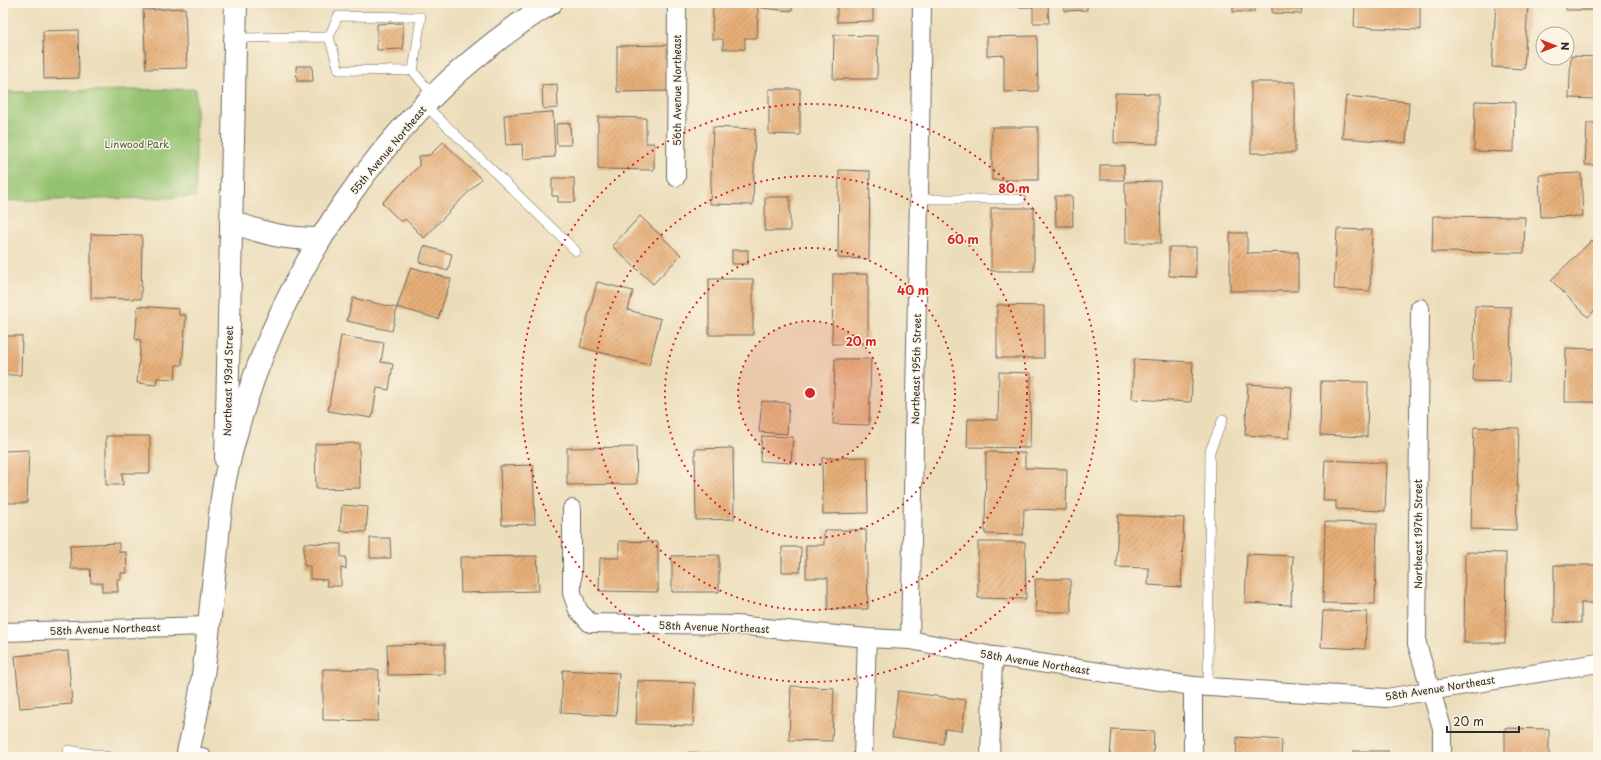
<svg xmlns="http://www.w3.org/2000/svg" width="1601" height="760" viewBox="0 0 1601 760" font-family="'Playpen Sans',sans-serif">
  <style>
    .park { fill: #94c270; stroke: #60764e }
    .building { fill: url(#building-hatch) }
    .lines { fill: none; stroke-linecap: round; stroke-linejoin: round }
    .service-casing { stroke: #6f695d; stroke-width: 10 }
    .minor-casing { stroke: #6f695d; stroke-width: 20 }
    .tertiary-casing { stroke: #6f695d; stroke-width: 24 }
    .secondary-casing { stroke: #6f695d; stroke-width: 24 }
    .service { stroke: #fff; stroke-width: 9 }
    .minor { stroke: #fff; stroke-width: 18 }
    .tertiary { stroke: #fff; stroke-width: 22 }
    .secondary { stroke: #fff; stroke-width: 22 }
    .ring { fill: none; stroke: #d62828; stroke-width: 2; stroke-dasharray: 2 4 }
    .labels { text-anchor: middle; stroke-width: 3; stroke-linejoin: round; paint-order: stroke }
    .street-label { font-size: 10px; fill: #2b2b2b; stroke: #fcf5e5 }
    .park-label { font-size: 10px; fill: #4a5840; stroke: #fcf5e5 }
    .centre { fill: #d62828; stroke: #fcf5e5; stroke-width: 2 }
    .ring-label { font-size: 12px; text-anchor: middle; font-weight: bold; fill: #d62828; stroke: #fcf5e5; stroke-width: 3; stroke-linejoin: round; paint-order: stroke }
  </style>
  <defs>
    <pattern id="building-hatch" width="6" height="6" patternUnits="userSpaceOnUse"><rect width="6" height="6" fill="#e7af78"/><path d="M-1 1l2-2M0 6l6-6M5 7l2-2" fill="none" stroke="#bb8f63"/></pattern>
  </defs>
  <rect width="100%" height="100%" fill="#fcf5e5"/>
  <filter id="ink" filterUnits="userSpaceOnUse"><feTurbulence type="fractalNoise" baseFrequency=".025" numOctaves="2"/><feDisplacementMap in="SourceGraphic" scale="8" xChannelSelector="R" yChannelSelector="G"/><feConvolveMatrix kernelMatrix="1 2 1 2 8 2 1 2 1" color-interpolation-filters="sRGB"/></filter>
  <filter id="wash" filterUnits="userSpaceOnUse"><feTurbulence type="fractalNoise" baseFrequency=".012" numOctaves="4" result="noise"/><feDisplacementMap in="SourceGraphic" scale="16" xChannelSelector="R" yChannelSelector="G"/><feGaussianBlur stdDeviation="0.9" result="paint"/><feColorMatrix in="noise" values="0 0 0 0 0 0 0 0 0 0 0 0 0 0 0 0 0 1.4 0 .05"/><feComposite in="paint" operator="in"/></filter>
  <g filter="url(#wash)">
    <rect width="100%" height="100%" fill="#ecddba"/>
    <path class="park" d="M196,89v108l-193,4v-109z"/>
    <g id="blocks">
      <g class="building">
        <path d="M3,3h3l-1,24h-2z"/>
        <path d="M728,3h30l-1,35h-12v11h-22v-10h-11l1,-35 15,1z"/>
        <path d="M762,3h31l-1,8 -31,-3z"/>
        <path d="M837,3h36v18l-36,1z"/>
        <path d="M1017,3h31l1,20h-16v-16h-16z"/>
        <path d="M1064,3h23v7l-23,1z"/>
        <rect x="1233" y="3" width="21" height="9"/>
        <path d="M1272,3h30l-1,11 -29,-1z"/>
        <path d="M1355,3h65v27l-66,-3z"/>
        <path d="M1496,3h32l-4,66 -32,-2z"/>
        <rect x="1566" y="3" width="32" height="7"/>
        <path d="M185,8l2,60 -41,1 -3,-59z"/>
        <path d="M403,23v26l-26,1v-26z"/>
        <path d="M78,30l1,48 -35,1 -1,-48z"/>
        <path d="M834,35l44,1 -1,43h-44z"/>
        <path d="M1037,36l1,55 -34,1v-37l-17,1v-19z"/>
        <path d="M670,45v46l-53,1v-46z"/>
        <path d="M1571,56l27,1v42l-29,-1z"/>
        <path d="M296,66h16l1,15h-16z"/>
        <rect x="1251" y="82" width="44" height="71"/>
        <path d="M557,84l1,24 -15,1 -1,-24z"/>
        <path d="M769,89h31v46l-31,-1z"/>
        <path d="M1115,93l43,1v50l-44,-1z"/>
        <path d="M1346,96l63,6 -3,41 -64,-5z"/>
        <path d="M1475,101l40,1 -1,50 -40,-1z"/>
        <path d="M553,112l2,45 -32,2 -1,-15 -16,1 -2,-30z"/>
        <path d="M598,117l48,1v25h8v27l-56,-1z"/>
        <path d="M570,123l1,22h-14l-1,-21z"/>
        <path d="M1587,123h11v42h-13z"/>
        <path d="M713,127l42,2 -2,76 -43,-1z"/>
        <rect x="992" y="127" width="46" height="53"/>
        <path d="M443,142l38,37 -57,59 -19,-19 -4,3 -19,-19 37,-37v-10l11,-1z"/>
        <rect x="1100" y="165" width="24" height="15"/>
        <path d="M839,170l31,1 -1,88 -31,-1z"/>
        <path d="M1581,173l2,43 -42,1 -2,-42z"/>
        <path d="M552,178h22l1,24h-17v-6h-6z"/>
        <path d="M1160,181l1,62h-35l-1,-61z"/>
        <path d="M1055,196h17l1,30h-17z"/>
        <rect x="765" y="197" width="25" height="34"/>
        <rect x="991" y="208" width="43" height="63"/>
        <path d="M640,216l41,39 -28,29 -41,-38z"/>
        <path d="M1433,216l92,1 -1,36 -92,-1z"/>
        <path d="M1337,229l35,1 -2,61 -36,-2z"/>
        <path d="M1230,233h17v20l51,-1v39h-68z"/>
        <path d="M91,234l51,1 -1,64 -50,-1z"/>
        <path d="M1592,240l6,6v61l-10,10 -37,-37z"/>
        <path d="M424,246l28,8 -4,17 -29,-9z"/>
        <path d="M1169,247h27v30l-27,-1z"/>
        <rect x="732" y="250" width="16" height="14"/>
        <path d="M411,267l40,12 -13,40 -41,-12z"/>
        <path d="M833,274h35v70h-36z"/>
        <rect x="709" y="279" width="44" height="56"/>
        <path d="M597,282l36,9 -5,19 33,9 -12,46 -69,-18z"/>
        <path d="M353,298l44,10 -5,23 -45,-10z"/>
        <path d="M997,305l47,1v52h-47z"/>
        <path d="M138,306l41,3v6h7l-4,50h-6l-1,14 -18,-1 -1,7 -19,-2 4,-43 -6,-1z"/>
        <path d="M1475,306l36,1 -1,75 -37,-1z"/>
        <path d="M3,336h19l-1,39h-18z"/>
        <path d="M341,336l43,7 -3,19 12,2 -4,26 -12,-2 -5,30 -44,-7z"/>
        <path d="M1566,348l32,1v53h-33z"/>
        <path d="M835,359h36l-2,66 -36,-1z"/>
        <path d="M1134,359l59,3 -2,40 -59,-3z"/>
        <path d="M999,372l32,1 -1,75 -63,-1 1,-28 30,1z"/>
        <path d="M1321,381l47,1 -1,55 -47,-2z"/>
        <path d="M1248,384l44,3 -3,51 -44,-3z"/>
        <path d="M762,401l27,2 -2,31 -28,-2z"/>
        <path d="M1474,427l45,1 -3,102 -45,-1z"/>
        <path d="M106,436h44v37h-28l1,12h-17z"/>
        <path d="M762,436l31,1 -2,26 -31,-2z"/>
        <path d="M359,443l1,45 -44,1 -1,-45z"/>
        <path d="M636,447l1,37 -70,1v-37z"/>
        <path d="M733,448l1,71 -38,1 -1,-71z"/>
        <path d="M29,450l-2,53h-24v-52z"/>
        <path d="M986,452l39,1v15l42,1 -1,41 -42,-1 -1,26 -38,-1z"/>
        <path d="M867,457l1,56 -45,1 -1,-56z"/>
        <path d="M1325,460l62,3 -2,48 -49,-2v-8h-13z"/>
        <path d="M533,465l2,59 -33,1 -2,-59z"/>
        <path d="M342,505l26,2 -2,25 -26,-1z"/>
        <path d="M1118,515l66,3 -3,69 -33,-2 1,-17 -33,-1z"/>
        <path d="M1325,522l52,1 -2,81 -52,-1z"/>
        <path d="M824,530h42l2,79h-40v-31h-22v-33h18z"/>
        <path d="M370,538h20l1,20h-21z"/>
        <path d="M619,541l39,1v50l-59,-1 1,-33h19z"/>
        <path d="M978,542h47l1,57 -48,-1z"/>
        <path d="M119,543v9h7l1,21h-6v6h-4l1,13h-16v-9h-11l-1,-14h-19l-1,-24z"/>
        <path d="M304,543l37,1v13h5v12l-5,-1v18h-14v-6l-17,-1v-13h-6z"/>
        <path d="M782,547h19l-1,25h-18z"/>
        <path d="M1465,552l41,1 -1,90h-41z"/>
        <path d="M1247,554l46,2 -2,49 -46,-2z"/>
        <path d="M719,555v37h-47v-36z"/>
        <path d="M537,556l2,35 -78,2 -1,-36z"/>
        <path d="M1554,565h44v38h-17v20l-27,-1z"/>
        <path d="M1035,579h35l1,33h-35z"/>
        <path d="M1323,611l44,1 -2,37 -44,-2z"/>
        <path d="M445,644v30l-57,1 -1,-30z"/>
        <path d="M68,651l4,53 -52,4 -5,-52z"/>
        <path d="M323,669l56,1 -1,51 -55,-1z"/>
        <path d="M563,670l56,3 -3,43 -55,-3z"/>
        <path d="M638,681l57,2 -2,43 -57,-2z"/>
        <path d="M791,686l43,2 -2,53 -43,-1z"/>
        <path d="M898,691l68,9 -4,31 -17,-2 -2,15 -51,-7z"/>
        <path d="M1505,728l44,1v28h-44z"/>
        <path d="M1112,729l42,2 -1,26h-43z"/>
        <path d="M1237,737l45,3 -1,17h-45z"/>
        <rect x="1354" y="751" width="34" height="6"/>
        <path d="M689,752l30,4v1h-30z"/>
      </g>
    </g>
  </g>
  <g filter="url(#ink)">
    <use href="#blocks" fill-opacity="0" stroke="#6f695d" stroke-width="1"/>
    <g class="lines">
      <g class="service-casing">
        <g id="service">
          <path d="M329,37l9,-21 83,1 -8,54"/>
          <path d="M235,38l94,-1 10,33 74,1 21,26"/>
          <path d="M425,105l151,146"/>
          <path d="M919,199h102"/>
          <path d="M1208,687l2,-236 13,-32"/>
          <path d="M68,750l42,7"/>
        </g>
      </g>
      <g class="minor-casing">
        <g id="minor">
          <path d="M676,177l1,-174"/>
          <path d="M1420,308l-3,336 25,84v29"/>
          <path d="M572,509v84l6,17 12,13 146,2 131,13 43,2 83,16 200,30 194,12 211,-35"/>
          <path d="M3,632l205,-6"/>
          <path d="M910,640l9,-441 3,-196"/>
          <path d="M1193,686v71"/>
          <path d="M187,757h15"/>
          <path d="M863,757l4,-119"/>
          <path d="M990,757l3,-101"/>
        </g>
      </g>
      <g class="tertiary-casing">
        <g id="tertiary">
          <path d="M231,221c32,13 55,18 89,18"/>
          <path d="M226,460l10,-457"/>
        </g>
      </g>
      <g class="secondary-casing">
        <path id="secondary" d="M187,757c5,-23 11,-46 14,-69 7,-43 10,-87 15,-130 3,-29 4,-60 11,-88 42,-187 159,-365 324,-467"/>
      </g>
      <use href="#service" class="service"/>
      <use href="#minor" class="minor"/>
      <use href="#tertiary" class="tertiary"/>
      <use href="#secondary" class="secondary"/>
    </g>
  </g>
  <circle cx="810" cy="393" r="72" fill="#d62828" fill-opacity=".12"/>
  <g class="ring">
    <circle cx="810" cy="393" r="72"/>
    <circle cx="810" cy="393" r="145"/>
    <circle cx="810" cy="393" r="217"/>
    <circle cx="810" cy="393" r="289"/>
  </g>
  <g class="labels">
    <g class="street-label">
      <text transform="translate(677 90) rotate(-90)" y="4">56th Avenue Northeast</text>
      <text transform="translate(388 150) rotate(-50)" y="4">55th Avenue Northeast</text>
      <text transform="translate(916 369) rotate(-89)" y="4">Northeast 195th Street</text>
      <text transform="translate(228 381) rotate(-89)" y="4">Northeast 193rd Street</text>
      <text transform="translate(1418 534) rotate(-90)" y="4">Northeast 197th Street</text>
      <text transform="translate(714 627) rotate(2)" y="4">58th Avenue Northeast</text>
      <text transform="translate(105 629) rotate(-2)" y="4">58th Avenue Northeast</text>
      <text transform="translate(1035 662) rotate(9)" y="4">58th Avenue Northeast</text>
      <text transform="translate(1440 688) rotate(-9)" y="4">58th Avenue Northeast</text>
    </g>
    <g class="park-label">
      <text x="137" y="148">Linwood Park</text>
    </g>
  </g>
  <circle cx="810" cy="393" r="6" class="centre"/>
  <g class="ring-label">
    <text x="1014" y="193">80 m</text>
    <text x="963" y="244">60 m</text>
    <text x="913" y="295">40 m</text>
    <text x="861" y="346">20 m</text>
  </g>
  <rect width="1601" height="760" fill="none" stroke="#fcf5e5" stroke-width="16"/>
  <g transform="translate(1555 46) rotate(90)"><circle r="19" fill="#fcf5e5" stroke="#a8a49b"/>
  <path d="M0-3L7 15L0 10L-7 15Z" fill="#c8321e"/>
  <text y="-6" font-size="11" font-weight="bold" text-anchor="middle" fill="#2b2b2b">N</text>
  </g>
  <path d="M1447 726v6h72v-6" fill="none" stroke="#2b2b2b" stroke-width="2"/>
  <text x="1453" y="726" font-size="12" fill="#2b2b2b" stroke="#fcf5e5" stroke-width="3" paint-order="stroke">20 m</text>
</svg>
